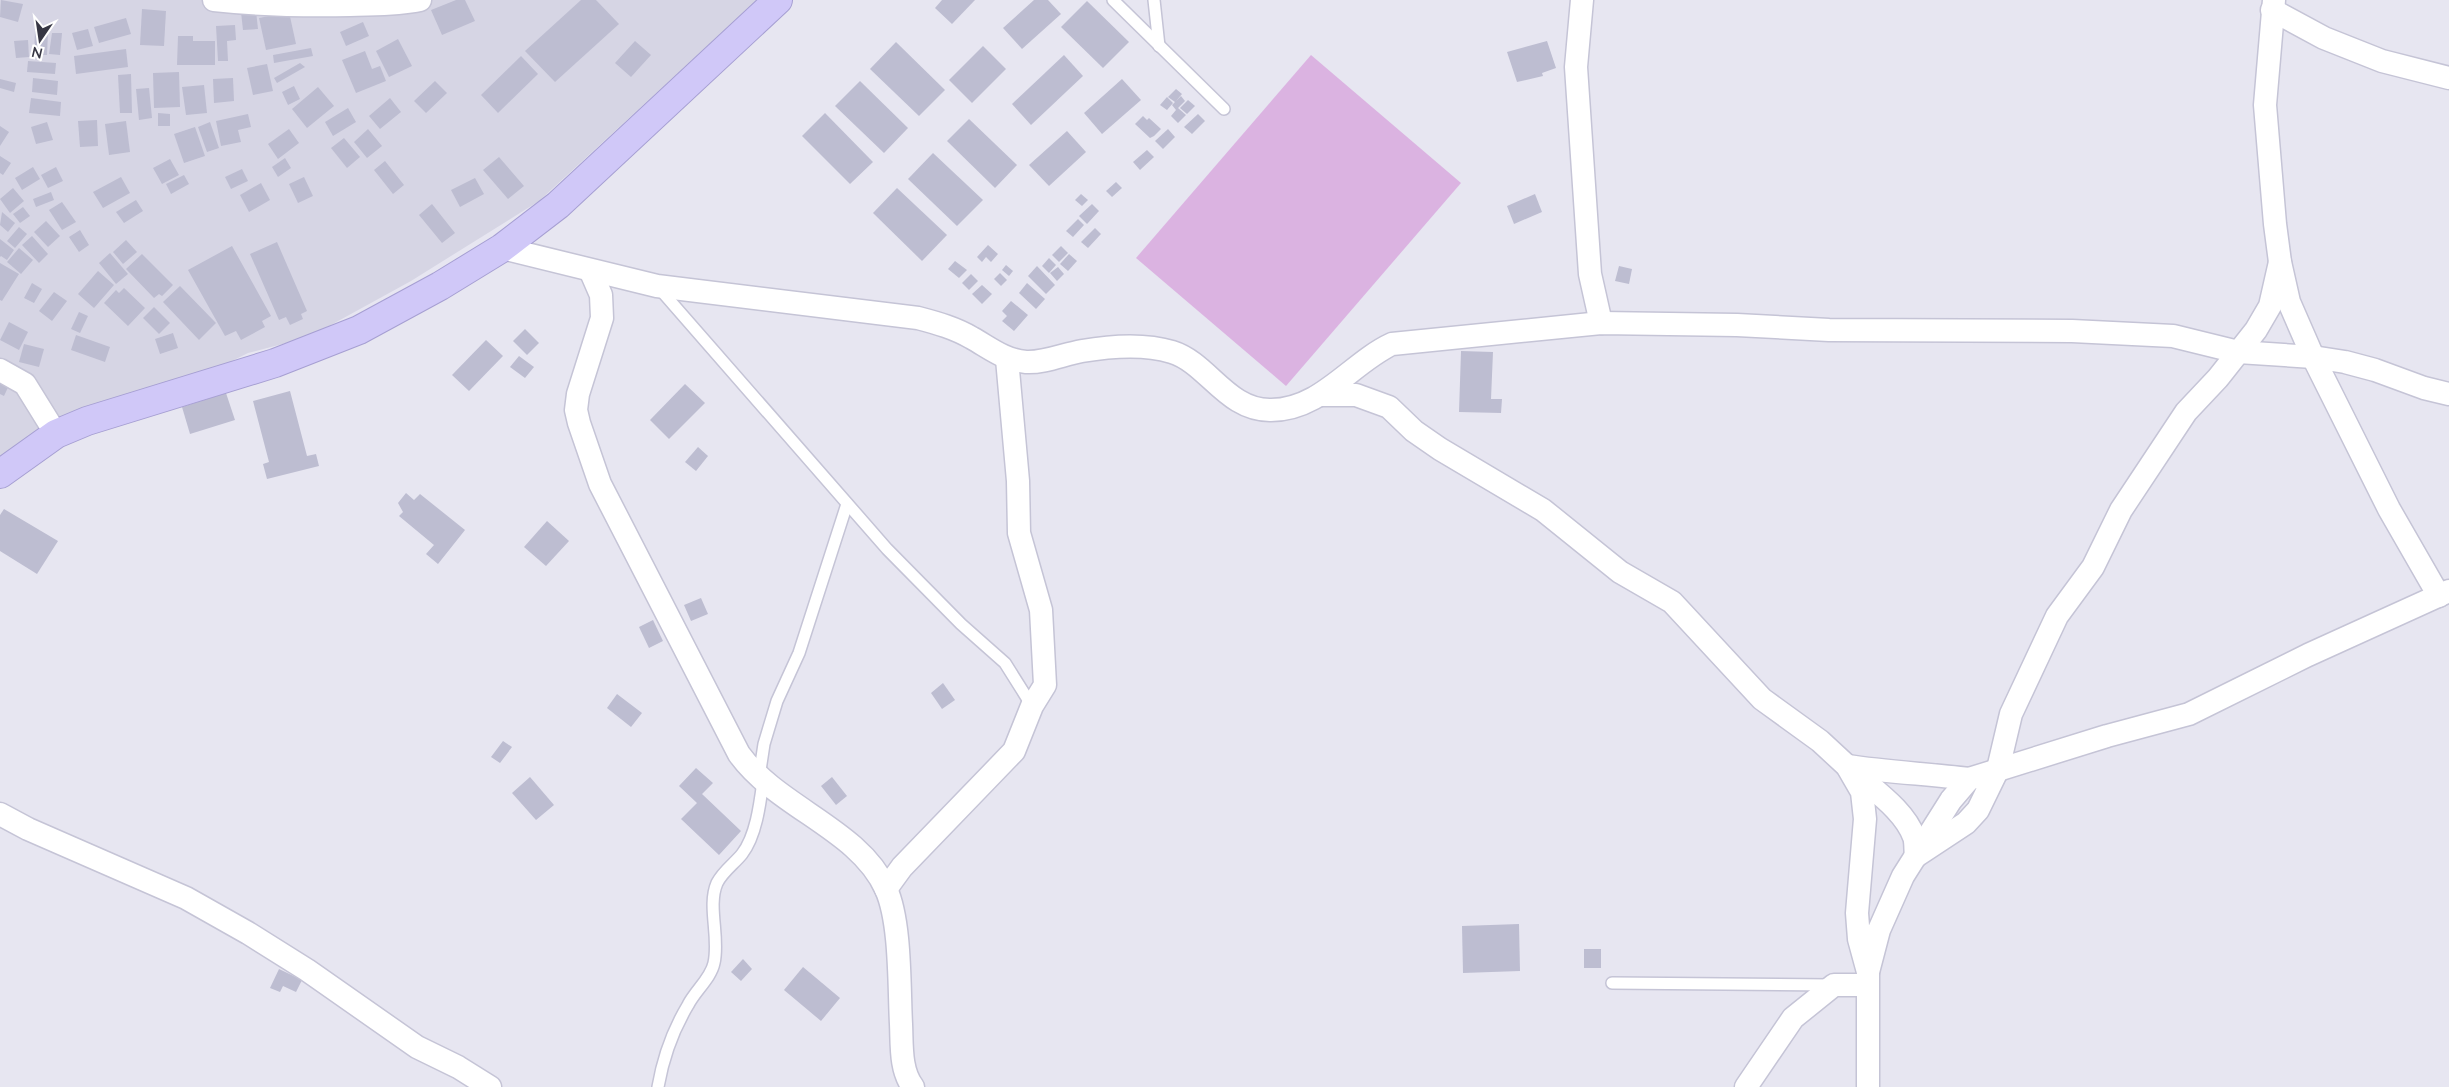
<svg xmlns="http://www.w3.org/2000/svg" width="2449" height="1087" viewBox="0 0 2449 1087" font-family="Lato,sans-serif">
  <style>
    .residential { fill: #d6d5e4 }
    .pitch { fill: #dbb3e1 }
    .building { fill: #bdbdd1 }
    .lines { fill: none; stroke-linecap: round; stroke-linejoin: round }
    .lane-casing { stroke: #c5c4d6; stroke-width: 14 }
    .street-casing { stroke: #c5c4d6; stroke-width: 25 }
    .secondary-casing { stroke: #a69fd2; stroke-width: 30 }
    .lane { stroke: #fff; stroke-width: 11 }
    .street { stroke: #fff; stroke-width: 22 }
    .secondary { stroke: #d0c8f8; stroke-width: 28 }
  </style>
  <rect width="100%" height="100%" fill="#e7e6f1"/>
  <path class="residential" d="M0,0h757l-218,201 -128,80 -102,56 -61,16 -231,115 -17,15z"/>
  <path class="pitch" d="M1311,55l150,128 -175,203 -150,-128z"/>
  <g class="building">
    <path d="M1,0l22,4 -5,18 -18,-5z"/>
    <path d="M456,0h9l10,21 -33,14 -11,-25z"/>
    <path d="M581,0h15l23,24 -64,58 -30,-31z"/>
    <path d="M942,0h33l-23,24 -17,-16z"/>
    <path d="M1034,0h14l13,14 -39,35 -19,-21z"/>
    <path d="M1087,1l42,41 -26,26 -42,-41z"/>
    <path d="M142,9l24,2 -2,35 -24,-1z"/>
    <path d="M256,11l2,18 -15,1 -2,-18z"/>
    <path d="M289,12l7,32 -30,6 -7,-32z"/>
    <path d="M126,18l5,16 -32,9 -5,-16z"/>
    <path d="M363,22l6,14 -23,10 -6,-14z"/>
    <path d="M235,25l1,15 -9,1 1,20h-10l-2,-35z"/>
    <path d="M88,29l5,17 -16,4 -5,-17z"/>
    <path d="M35,31l13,1 -1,23h-13z"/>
    <path d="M52,33h10l-2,22 -11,-1z"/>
    <path d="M178,36h15v5h22v24h-38z"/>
    <path d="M398,39l14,27 -23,11 -13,-26z"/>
    <path d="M28,40l1,17 -13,1 -2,-17z"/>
    <path d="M635,41l16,14 -20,22 -16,-14z"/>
    <path d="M1547,41l9,27 -14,5 1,3 -26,6 -10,-30z"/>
    <path d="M896,42l49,48 -26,26 -49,-47z"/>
    <path d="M983,46l23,23 -34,34 -23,-23z"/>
    <path d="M311,48l2,8 -39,7 -1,-8z"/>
    <path d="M126,49l2,18 -52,7 -2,-18z"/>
    <path d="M365,51l7,18 8,-3 6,15 -30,12 -14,-33z"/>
    <path d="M1064,55l19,21 -52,49 -19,-21z"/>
    <path d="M521,56l17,18 -40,39 -17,-18z"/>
    <path d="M28,61l28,2 -1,11 -28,-2z"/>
    <path d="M300,63l5,4 -28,16 -3,-5z"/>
    <path d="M267,64l6,27 -20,4 -6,-27z"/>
    <path d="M179,72l1,35 -26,1 -1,-35z"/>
    <path d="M131,74l1,39h-12l-2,-38z"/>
    <path d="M33,78l25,3 -1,14 -25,-3z"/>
    <path d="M233,78l1,23 -20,2 -1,-24z"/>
    <path d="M0,79l16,4 -2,9 -14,-4z"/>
    <path d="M1122,79l19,21 -39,34 -18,-21z"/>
    <path d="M435,81l12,12 -21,20 -12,-12z"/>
    <path d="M860,81l48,47 -24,25 -49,-47z"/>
    <path d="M204,85l3,28 -21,2 -4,-28z"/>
    <path d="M294,86l6,13 -12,6 -6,-13z"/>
    <path d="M318,87l16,19 -27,22 -15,-19z"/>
    <path d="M149,88l3,30 -13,2 -3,-31z"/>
    <path d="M1176,89l6,5 -6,7 5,-5 4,5 -7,7 8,7 -8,8 -7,-7 5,-6 -4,-5 3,-3 -7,-5z"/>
    <path d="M1167,97l6,6 -6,7 -7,-5z"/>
    <path d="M31,98l30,4 -1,14 -31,-3z"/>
    <path d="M390,98l11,14 -21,17 -11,-13z"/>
    <path d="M1188,100l7,6 -8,8 -7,-6z"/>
    <path d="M348,108l8,14 -23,14 -8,-14z"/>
    <path d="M158,113l12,1v12h-12z"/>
    <path d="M825,113l48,49 -23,22 -48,-48z"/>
    <path d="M248,114l3,13 -13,3 3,12 -20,4 -5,-25z"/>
    <path d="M1198,114l7,7 -13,13 -8,-7z"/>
    <path d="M1143,116l4,4 2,-2 12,11 -7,7 -4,2 -15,-14z"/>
    <path d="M969,119l48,46 -22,23 -48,-47z"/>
    <path d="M97,120l1,26 -18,1 -2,-26z"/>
    <path d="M126,121l4,31 -21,3 -4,-31z"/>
    <path d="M47,122l6,18 -17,4 -5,-17z"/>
    <path d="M210,122l9,26 -12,4 -9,-25z"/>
    <path d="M0,126l9,6 -9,14z"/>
    <path d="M195,127l10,29 -21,7 -10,-29z"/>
    <path d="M289,129l10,14 -21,16 -10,-15z"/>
    <path d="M368,129l14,17 -15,12 -13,-16z"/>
    <path d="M1168,129l7,8 -12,12 -8,-8z"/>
    <path d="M1067,131l19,21 -37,34 -20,-21z"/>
    <path d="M344,138l16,19 -13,11 -16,-20z"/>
    <path d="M1147,150l7,7 -14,13 -7,-8z"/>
    <path d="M933,153l50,47 -26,26 -49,-47z"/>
    <path d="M0,156l11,7 -8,12 -3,-2z"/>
    <path d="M499,157l25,29 -16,13 -25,-29z"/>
    <path d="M285,158l6,10 -13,9 -6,-10z"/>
    <path d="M170,159l9,16 -17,9 -9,-16z"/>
    <path d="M385,161l19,24 -11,9 -19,-24z"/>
    <path d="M33,167l7,12 -18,11 -7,-12z"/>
    <path d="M56,167l7,14 -15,7 -7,-13z"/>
    <path d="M242,169l6,12 -17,8 -6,-12z"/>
    <path d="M184,175l5,9 -18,10 -5,-10z"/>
    <path d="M121,177l9,16 -27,15 -10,-16z"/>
    <path d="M304,177l9,19 -15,7 -9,-19z"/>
    <path d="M475,178l9,16 -24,13 -9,-17z"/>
    <path d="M1116,182l6,6 -10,9 -6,-6z"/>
    <path d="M261,183l9,17 -21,12 -9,-17z"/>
    <path d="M13,188l11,13 -14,12 -10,-14z"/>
    <path d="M897,188l50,47 -25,26 -49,-48z"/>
    <path d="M51,192l3,8 -18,7 -3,-8z"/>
    <path d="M1081,194l7,6 -6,6 -7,-6z"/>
    <path d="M1535,194l7,18 -28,12 -7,-18z"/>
    <path d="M136,200l7,11 -19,12 -8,-11z"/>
    <path d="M62,202l14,20 -14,8 -13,-20z"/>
    <path d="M432,204l23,29 -13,10 -23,-28z"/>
    <path d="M1092,204l7,7 -12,13 -8,-8z"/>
    <path d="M23,207l7,9 -10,7 -7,-9z"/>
    <path d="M2,212l13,11 -7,9 -8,-7z"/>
    <path d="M1078,219l6,6 -11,12 -7,-6z"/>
    <path d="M46,221l14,15 -12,11 -14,-15z"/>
    <path d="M19,227l8,7 -12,14 -8,-7z"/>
    <path d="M1095,228l6,6 -13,14 -7,-6z"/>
    <path d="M80,230l9,15 -10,7 -10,-15z"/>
    <path d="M32,236l16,18 -9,9 -17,-18z"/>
    <path d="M0,239l14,11 -7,10 -6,-4 -1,1z"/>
    <path d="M126,240l11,12 -14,12 -10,-12z"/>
    <path d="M277,242l30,69 -6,3 2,5 -13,6 -4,-8 -7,3 -29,-66z"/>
    <path d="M988,245l10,9 -7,8 -5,-5 -4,5 -5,-5z"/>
    <path d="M232,246l39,70 -9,5 3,6 -24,13 -5,-9 -11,5 -37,-66z"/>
    <path d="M1061,246l7,7 -9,9 -7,-7z"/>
    <path d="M19,248l14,12 -12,14 -14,-12z"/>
    <path d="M110,253l18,21 -12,10 -17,-21z"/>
    <path d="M142,254l31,31 -11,11 -3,-2 -5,4 -28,-29z"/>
    <path d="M1069,254l8,7 -9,10 -8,-7z"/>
    <path d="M1049,258l7,7 -7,8 -7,-7z"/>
    <path d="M955,261l12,9 -8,8 -11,-9z"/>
    <path d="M0,263l19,11 -17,27 -2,-1z"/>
    <path d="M1006,265l7,6 -4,5 -7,-6z"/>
    <path d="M1037,266l18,19 -9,9 -18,-18z"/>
    <path d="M1619,266l13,3 -3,15 -14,-3z"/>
    <path d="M1058,267l6,7 -7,7 -7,-8z"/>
    <path d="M98,271l16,14 -20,23 -16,-14z"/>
    <path d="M1000,273l7,7 -6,6 -7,-7z"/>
    <path d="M971,274l7,7 -9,9 -7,-7z"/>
    <path d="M32,283l10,6 -8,14 -10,-5z"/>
    <path d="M1027,283l18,16 -9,10 -17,-16z"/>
    <path d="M982,285l10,9 -10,10 -10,-10z"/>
    <path d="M180,286l36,37 -17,17 -36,-38z"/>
    <path d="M124,288l21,20 -17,18 -24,-23 12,-13 3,3z"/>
    <path d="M54,292l13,9 -15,20 -13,-10z"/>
    <path d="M1011,301l17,14 -14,16 -12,-10 5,-5 -5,-5z"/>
    <path d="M154,307l16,16 -11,11 -16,-16z"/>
    <path d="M79,312l9,4 -8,17 -9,-4z"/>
    <path d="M9,322l19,10 -9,18 -19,-10z"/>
    <path d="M525,329l14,14 -12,12 -14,-14z"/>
    <path d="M173,333l5,15 -18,6 -5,-15z"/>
    <path d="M76,335l34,12 -5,15 -34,-12z"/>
    <path d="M486,340l17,16 -34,35 -17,-16z"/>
    <path d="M24,344l20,5 -5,18 -20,-5z"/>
    <path d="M1461,351l32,1 -2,47h11l-1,14 -42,-1z"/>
    <path d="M519,356l15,11 -9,11 -15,-11z"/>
    <path d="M0,379l10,4 -6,13 -4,-2z"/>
    <path d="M685,384l20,19 -36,36 -19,-19z"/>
    <path d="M290,391l17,65 9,-2 3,12 -52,13 -4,-15 6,-2 -16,-61z"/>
    <path d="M226,393l9,27 -45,14 -8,-27z"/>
    <path d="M698,447l10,9 -12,15 -11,-9z"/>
    <path d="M406,493l8,7 6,-6 45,36 -27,34 -12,-10 8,-9 -35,-29 4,-4 -5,-9z"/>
    <path d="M4,509l54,32 -21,33 -37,-23v-36z"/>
    <path d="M547,521l22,20 -23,25 -22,-19z"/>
    <path d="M701,598l7,16 -17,7 -7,-16z"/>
    <path d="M653,620l10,21 -14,7 -10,-21z"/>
    <path d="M943,683l12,17 -13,9 -11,-16z"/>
    <path d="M617,694l25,19 -11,14 -24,-19z"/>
    <path d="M503,741l9,6 -12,16 -9,-6z"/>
    <path d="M696,768l17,15 -11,11 39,37 -22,24 -38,-36 16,-16 -18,-17z"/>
    <path d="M530,777l24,28 -18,15 -24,-27z"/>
    <path d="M832,777l15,19 -11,9 -15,-19z"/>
    <path d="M1519,924l1,47 -57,2 -1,-47z"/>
    <rect x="1584" y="949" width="17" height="19"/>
    <path d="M743,959l9,10 -11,12 -10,-9z"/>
    <path d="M803,967l37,31 -19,23 -37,-31z"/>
    <path d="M279,969l23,11 -6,12 -13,-6 -3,6 -10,-4z"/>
  </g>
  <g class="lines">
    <g class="lane-casing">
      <g id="lane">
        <path d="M1113,0l111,109"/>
        <path d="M1154,0l5,46"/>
        <path d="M658,287l229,262 74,75 44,39 27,43"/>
        <path d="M759,777l5,-33 13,-43 22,-48 48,-149"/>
        <path d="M1612,983l219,2"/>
        <path d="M658,1087c5,-29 15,-57 30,-82 7,-14 23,-27 26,-42 6,-26 -7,-57 3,-80 6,-12 17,-19 25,-29 14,-18 18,-50 21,-73"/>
      </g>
    </g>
    <g class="street-casing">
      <g id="street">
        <path d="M214,0c46,5 90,6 136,5 24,-1 46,0 70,-5"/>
        <path d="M1582,0l-6,67 14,207 11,49"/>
        <path d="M2274,0l-9,105 10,119 5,38 9,40 24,55 76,152 50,87"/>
        <path d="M2272,10l52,28 58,23 67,17"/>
        <path d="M502,248l155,38 261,32c19,5 37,10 54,20 18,10 32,22 54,24 19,1 38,-8 56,-11 29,-5 61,-8 90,1 36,11 55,59 99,58 50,0 80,-47 121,-66l209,-21 136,2 92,5 243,1 101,5 65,16 75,5 32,5 30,8 49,18 25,6"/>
        <path d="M591,272l10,23 1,23 -24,76 -2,16 3,13 21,61 139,270c39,54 120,75 147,135 15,33 13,98 15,135 1,21 -1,46 12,63"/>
        <path d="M0,370l25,14 31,50"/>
        <path d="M1320,395h36l33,12 25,24 26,18 103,61 77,62 52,30 90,97 58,42 27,25 15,26 3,27 -8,94 2,26 9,33"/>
        <path d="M1847,766c40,6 82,8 122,13"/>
        <path d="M1855,773c20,18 50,38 59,64 2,5 1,13 2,19l50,-33 12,-13 20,-41 13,-55 46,-98 36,-49 28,-57 65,-98 32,-34 38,-48 14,-24 10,-44"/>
        <path d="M0,814l28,15 158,69 62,35 59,37 110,77 41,20 32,20"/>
        <path d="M886,889l16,-22 112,-116 18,-45 13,-21 -4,-75 -22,-77 -1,-52 -11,-122"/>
        <path d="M1746,1087l47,-69 41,-33h33"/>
        <path d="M1868,1087v-115l11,-42 24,-54 48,-76 18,-21 138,-43 82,-22 119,-59 141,-64"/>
      </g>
    </g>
    <g class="secondary-casing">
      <path id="secondary" d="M0,474l56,-40 31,-13 188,-58 84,-33 81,-44 62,-38 56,-43 220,-205"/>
    </g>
    <use href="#lane" class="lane"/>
    <use href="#street" class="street"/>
    <use href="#secondary" class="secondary"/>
  </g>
  <g transform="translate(40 40) rotate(193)" stroke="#ffffff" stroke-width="4" paint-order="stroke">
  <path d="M0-4L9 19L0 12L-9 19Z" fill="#363643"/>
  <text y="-8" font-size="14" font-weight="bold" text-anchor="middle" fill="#363643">N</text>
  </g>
</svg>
